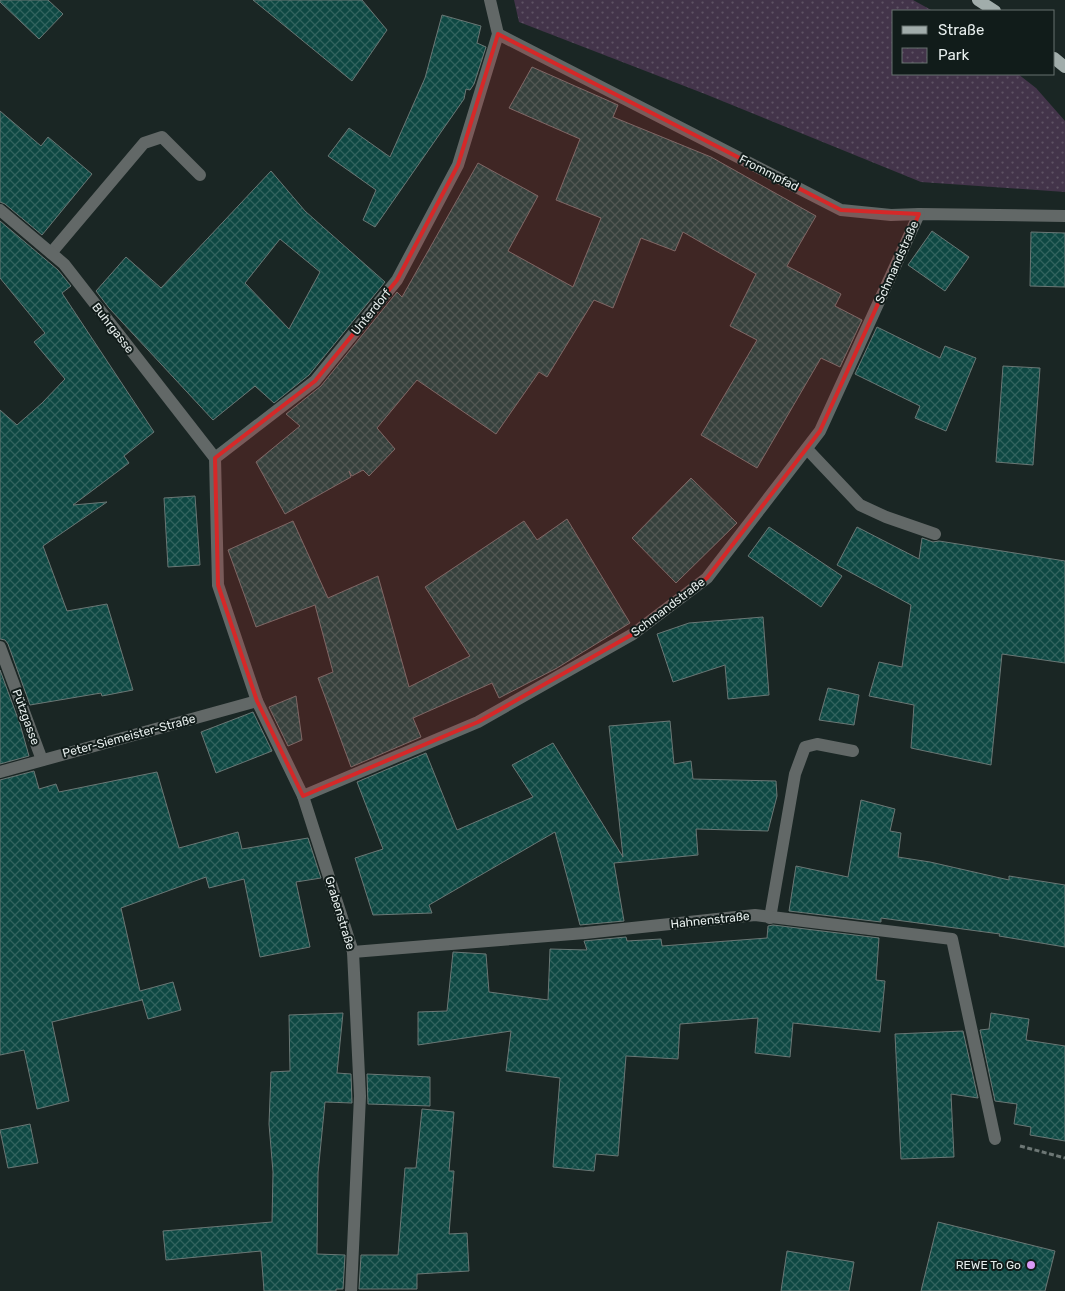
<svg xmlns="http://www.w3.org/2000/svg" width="1065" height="1291" viewBox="0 0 1065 1291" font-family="Rubik,sans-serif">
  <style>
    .park { fill: url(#park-dots) }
    .building { fill: url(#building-cross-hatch); stroke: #6a7775; fill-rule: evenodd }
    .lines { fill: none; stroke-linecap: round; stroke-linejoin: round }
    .path { stroke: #6d7775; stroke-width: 3; stroke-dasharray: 5 2.5; stroke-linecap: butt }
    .service { stroke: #626867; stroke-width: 12 }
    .minor { stroke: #626867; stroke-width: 12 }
    .primary { stroke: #a1adab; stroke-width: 12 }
    .marked { fill: #d62828; fill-opacity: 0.2; stroke: #d62828; stroke-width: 4; stroke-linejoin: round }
    .poi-dot { fill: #da9af6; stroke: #111c1a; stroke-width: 2 }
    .labels { text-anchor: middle; stroke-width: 4; stroke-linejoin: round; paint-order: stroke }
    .street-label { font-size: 12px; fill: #e7eeed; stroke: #111c1a }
    .poi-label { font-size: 12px; fill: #e7eeed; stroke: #111c1a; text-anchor: end }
  </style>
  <defs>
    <pattern id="park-dots" width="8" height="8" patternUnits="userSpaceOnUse" patternTransform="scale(1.25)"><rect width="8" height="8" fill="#43344a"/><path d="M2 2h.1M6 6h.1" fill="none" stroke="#5e5264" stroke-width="1.8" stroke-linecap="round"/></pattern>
    <pattern id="building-cross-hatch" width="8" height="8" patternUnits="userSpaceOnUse" patternTransform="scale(1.25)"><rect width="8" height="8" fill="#0e4843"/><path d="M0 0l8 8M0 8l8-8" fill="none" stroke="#31635e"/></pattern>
  </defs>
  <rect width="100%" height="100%" fill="#1a2624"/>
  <path class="park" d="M514,0h399l20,11h-39v63h124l18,14 29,33v71l-144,-10 -216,-88 -186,-72z"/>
  <g class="building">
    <path d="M0,0h48l15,14 -24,25 -39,-37z"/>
    <path d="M253,0h109l25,30 -35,51z"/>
    <path d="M442,15l39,11 -4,17 9,4 -12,37 -4,6 -4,-1 -2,10 -89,128 -12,-7 13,-30 -48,-34 21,-28 41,29 35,-79z"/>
    <path d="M532,67l86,38 -5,12 98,40 105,59 -29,50 54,28 -6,12 27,14 -22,47 -19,-9 -64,110 -56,-33 56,-95 -27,-14 26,-52 -73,-42 -8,19 -34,-13 -28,70 -19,-8 -47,77 -8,-5 -43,62 -79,-54 -40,48 18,21 -26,27 -6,-6 -11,6 -3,-5 2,6 -66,37 -29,-52 44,-36 -14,-12 35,-28 76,-94 5,5 76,-134 60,33 -30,55 65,36 28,-69 -45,-18 24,-61 -71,-31z"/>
    <path d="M0,111l41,35 7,-9 44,37 -50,61 -37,-31 -5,-2z"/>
    <path d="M271,171l34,40 80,71 -76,93 -35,28 -19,-17 -42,34 -104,-112 -13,-17 30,-34 35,31zM280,239l40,33 -31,57 -44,-46z"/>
    <path d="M0,221l58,49 13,16 -9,7 92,139 -30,24 5,7 -56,42 34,-3 -64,44 24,65 40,-7 26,86 -31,6 -1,-3 -71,12 -22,-61 -3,-4 -5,-1v-229l17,15 25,-22 23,-24 -31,-37 11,-9 -45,-55z"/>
    <path d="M932,231l37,26 -24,34 -37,-26z"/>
    <path d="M1031,232l34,1v54l-35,-1z"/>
    <path d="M877,327l63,31 5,-12 31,12 -30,73 -31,-13 5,-12 -65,-32z"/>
    <path d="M1003,366l37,2 -7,97 -37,-3z"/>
    <path d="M691,478l46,45 -61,60 -44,-45z"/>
    <path d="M195,496l5,69 -32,2 -4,-69z"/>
    <path d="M567,519l63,104 -73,45 -58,30 -7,-15 -79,35 8,19 -70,30 -33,-89 15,-6 -18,-67 -59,22 -28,-77 65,-29 35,77 50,-22 31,111 61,-31 -45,-69 99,-66 13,19z"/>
    <path d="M769,527l73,49 -21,31 -73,-51z"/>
    <path d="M857,527l62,32 3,-21 11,4 6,-1 126,20v102l-63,-9 -11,111 -80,-17 3,-43 -45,-9 10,-34 23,5 9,-62 -74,-40z"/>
    <path d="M763,617l6,78 -41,4 -3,-34 -52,17 -16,-48 32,-11z"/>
    <path d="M0,670l20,54 9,32 -29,8z"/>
    <path d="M828,688l31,7 -5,30 -35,-5z"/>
    <path d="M296,696l6,44 -14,6 -19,-39z"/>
    <path d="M253,712l19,39 -56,22 -15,-41z"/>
    <path d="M670,721l4,43 17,-3 2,18 83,2 1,15 -9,35 -72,-2 2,26 -84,8 10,58 -44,4 -25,-93 -126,73 3,8 -59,2 -18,-57 28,-9 -26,-67 69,-29 31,77 76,-33 -21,-32 41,-22 70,114 -14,-131z"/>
    <path d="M34,771l5,18 17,-5 3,8 98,-20 22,76 59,-16 4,17 66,-11 13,40 -25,4 14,65 -50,10 -16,-78 -35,9 -3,-11 -85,31 19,83 33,-9 8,28 -33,9 -6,-20v1l-90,22 17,79 -32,8 -13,-59 -24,5v-275z"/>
    <path d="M861,800l34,9 -5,22 11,2 -3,24 32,5 79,18v-4l56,9v62l-66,-11 1,-2 -119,-16v4l-92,-11 7,-45 52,11z"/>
    <path d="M773,925l106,13 -3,42 9,1 -5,51 -87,-9 -3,34 -35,-4 3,-35 -78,6 -2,35 -52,-3 -8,100 -22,-2 -2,17 -41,-4 7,-89 -54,-7 5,-40 -93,14v-33l29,-1 6,-59 33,2 3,38 59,8 2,-51 37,1 -3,-9 42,-4 1,4 34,-2 1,7 105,-8 1,-12z"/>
    <path d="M343,1013l-6,60 14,1 1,29 -27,-1 -7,71 -1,81 28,1 -2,34h-7v2h-72l-3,-40 -95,9 -3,-29 109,-9 1,-50 -4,-48 2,-52 19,-1 -1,-56z"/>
    <path d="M991,1013l38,6 -3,21 39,6v95l-35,-6 1,-8 -17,-3 3,-20 -22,-3 -15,-71 9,-1z"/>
    <path d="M963,1031l15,67 -27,-4 3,63 -53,2 -6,-125z"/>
    <path d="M367,1074l63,3v29l-62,-2z"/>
    <path d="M422,1109l32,3 -5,59h5l-5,63 18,-1 2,38 -52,3v15h-58l2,-34h37l7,-87h11z"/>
    <path d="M30,1124l8,39 -30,5 -8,-38z"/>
    <path d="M938,1222l117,29 -10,40h-124z"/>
    <path d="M787,1251l67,11 -5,29h-68z"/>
  </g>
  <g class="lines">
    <path class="path" d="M1020,1146l45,12"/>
    <g class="service">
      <path d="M51,253l93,-110 18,-6 38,38"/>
      <path d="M807,449l53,56 26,12 49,17"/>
      <path d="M770,918l25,-144 10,-27 12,-3 36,7"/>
    </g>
    <g class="minor">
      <path d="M498,34l343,176 50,5 28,-1 146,2"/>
      <path d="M0,210l64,54 151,194"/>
      <path d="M0,647l42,113"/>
      <path d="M0,772l257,-71"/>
      <path d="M303,796l175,-74 155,-88 74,-56 113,-147 99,-217"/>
      <path d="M353,952l232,-19 170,-18 197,24 43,200"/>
      <path d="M351,1291l9,-195 -7,-144 -50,-156 -46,-95 -39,-116 -3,-127 100,-77 82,-101 61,-115 40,-131 -8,-34"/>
    </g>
    <g class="primary">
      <path d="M978,0l17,11"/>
      <path d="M1054,58l11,9"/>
    </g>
  </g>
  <path class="marked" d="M498,34l343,176 78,4 -99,217 -113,147 -74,56 -155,88 -175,74 -46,-95 -39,-116 -3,-127 100,-77 82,-101 61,-115z"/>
  <circle class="poi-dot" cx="1031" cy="1265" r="5"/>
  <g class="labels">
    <g class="street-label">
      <text transform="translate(769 173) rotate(27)" y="4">Frommpfad</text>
      <text transform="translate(897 262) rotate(-66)" y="4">Schmandstraße</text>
      <text transform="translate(371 312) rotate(-51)" y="4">Unterdorf</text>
      <text transform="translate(113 328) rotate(52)" y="4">Buhrgasse</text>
      <text transform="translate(668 607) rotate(-37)" y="4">Schmandstraße</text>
      <text transform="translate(26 717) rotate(70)" y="4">Pützgasse</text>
      <text transform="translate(129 736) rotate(-15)" y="4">Peter-Siemeister-Straße</text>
      <text transform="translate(340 913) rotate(73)" y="4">Grabenstraße</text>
      <text transform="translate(710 920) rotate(-6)" y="4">Hahnenstraße</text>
    </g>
    <g class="poi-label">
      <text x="1021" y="1269">REWE To Go</text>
    </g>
  </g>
  <rect x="892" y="10" width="162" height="65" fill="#111c1a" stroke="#67706e"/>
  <rect x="902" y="26" width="25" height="8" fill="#a1adab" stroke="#67706e"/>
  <text x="938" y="35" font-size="15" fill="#e7eeed">Straße</text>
  <rect x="902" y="48" width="25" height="15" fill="url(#park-dots)" stroke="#67706e"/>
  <text x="938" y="60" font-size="15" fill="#e7eeed">Park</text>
</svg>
